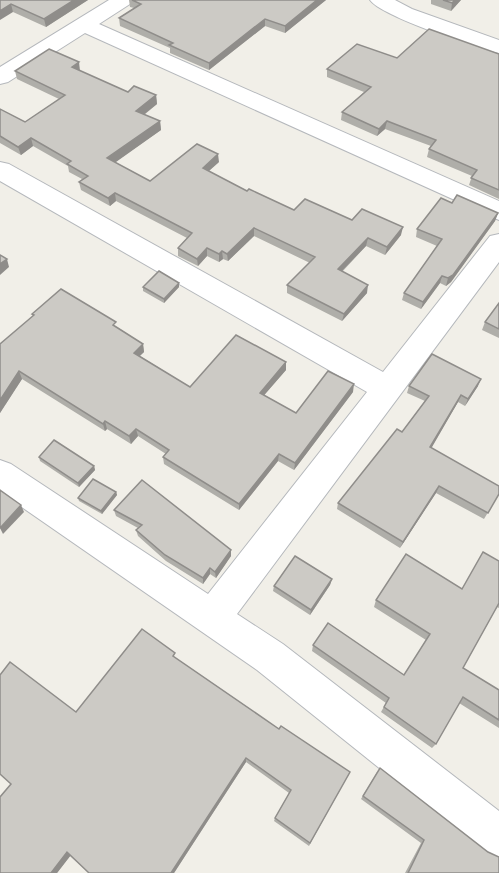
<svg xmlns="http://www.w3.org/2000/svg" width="499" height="873" viewBox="0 0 499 873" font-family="Arial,sans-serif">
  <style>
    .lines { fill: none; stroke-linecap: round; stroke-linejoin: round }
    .minor-casing { stroke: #b5b8bc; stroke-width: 2 }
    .minor { fill: #fff; fill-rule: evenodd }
    .wall { fill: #afaea9 }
    .shaded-wall { fill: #8f8d8a }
    .building { fill: #cccac5; stroke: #8f8d8a; stroke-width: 1.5 }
  </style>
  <rect width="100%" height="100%" fill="#f1efe8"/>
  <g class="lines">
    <g class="minor-casing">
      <g id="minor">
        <path d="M109,0h24l-3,4 -31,20 400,177v19l-414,-187 -77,49 -8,2v-17z"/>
        <path d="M370,0h25l17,9 87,31v13c-23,-5 -118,-37 -129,-53z"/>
        <path d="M0,162l9,2 374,208 107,-136 9,-2v28l-262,352 46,30 216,167v47l-15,-6 -227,-182 -257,-178v-32l11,4 197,130 159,-202 -367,-211z"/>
      </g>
    </g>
    <use href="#minor" class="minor"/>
  </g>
  <g class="wall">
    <path d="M0,0h88l-42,27 -33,-15z"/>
    <path d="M129,0h197l-41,33 -20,-7 -56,44 -39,-17v-5l-50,-22 -1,-8 15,-10 -4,-1z"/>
    <path d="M431,0h30l-10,11 -20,-7z"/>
    <path d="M499,54v145l-30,-14 3,-9 -45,-19 2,-8 2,-3 -46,-17 -8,7 -36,-16 1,-8 22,-20 -37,-15v-8l70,-11z"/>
    <path d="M15,71h65l48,21 28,3 1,9 -13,11 16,6 1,9 -46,32 35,19 69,-19 -10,9 38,20 47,19 58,10 49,15 -16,20 -19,-9 -24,26 25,21 -25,28 -55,-28v-8l23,-22 -56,-27 -26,25 -5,-2 -4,3 -12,-6 -9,10 -20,-10v-8l9,-10 -71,-37 -6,5 -29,-16 -2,-8 3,-3 -13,-7 -1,-6 -35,-20 -12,9 -21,-12v-34l25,13 34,-23 -42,-20z"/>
    <path d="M452,203l46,10 -3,8 -44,61 -5,4 -6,-3 -19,26 -19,-9 2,-7 33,-47 -21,-9 1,-8z"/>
    <path d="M143,287h36l-15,16 -21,-12z"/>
    <path d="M499,303v35l-17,-8 3,-8z"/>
    <path d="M32,314l85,13 26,17 1,8 -4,4 50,31 96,-25v8l-22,25 32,18 57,-21 -59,78 -16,-9 -39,49 -75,-46 -1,-7 3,-3 -28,-18 -7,8 -24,-15 -2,2 -83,-52 -22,34v-69l33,-28z"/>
    <path d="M409,386h69l-13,20 -7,-4 -27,46 68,46 -15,25 -48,-26 -36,55 -63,-39 1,-6 64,-71 23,-31 -18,-8z"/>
    <path d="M39,457l55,9 1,4 -16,17 -39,-26z"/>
    <path d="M116,492l1,3 -15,19 -23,-13 -1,-3z"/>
    <path d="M114,510l117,46 -15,22 -6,-4 -7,10 -37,-23 -28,-25 -2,-6 2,-2 -22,-12z"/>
    <path d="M499,561v47l-2,-1 -34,61 36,22v38l-40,-25 -23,41 -4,4 -51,-36 5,-9 -74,-52 1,-6 91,30 22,-35 -52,-33 2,-7 86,-12z"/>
    <path d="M332,579l-2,6 -20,30 -37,-24 1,-5z"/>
    <path d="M176,659l103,70 71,43 -41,74 -35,-25 1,-3 14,-25 -43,-31 -72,111h-85l-19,-17 -13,17h-57l11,-89 65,-72z"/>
    <path d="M377,772l111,80 11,21h-94l16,-30 -60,-44z"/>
  </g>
  <g class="shaded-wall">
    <path d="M74,0h14l-42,27 -2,-8z"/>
    <path d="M317,0h9l-41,33v-7z"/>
    <path d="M455,0h6l-10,11 1,-8z"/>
    <path d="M11,4l2,8 -13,8v-9z"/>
    <path d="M265,19v7l-56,44v-7z"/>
    <path d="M79,62l1,9 -8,-4z"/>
    <path d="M156,95l1,9 -20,16 -1,-9z"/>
    <path d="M160,121l1,9 -52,37 -2,-9z"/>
    <path d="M387,121l-2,8 -8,7 2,-7z"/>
    <path d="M31,138l2,8 -12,9 -3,-8z"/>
    <path d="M218,154l1,8 -16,14v-8z"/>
    <path d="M115,193l1,8 -6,5 -2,-8z"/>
    <path d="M498,213l-3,8 -44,61 -5,4 2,-8z"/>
    <path d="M403,227l-2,8 -16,20 2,-8z"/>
    <path d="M254,228v8l-26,25 -1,-7z"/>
    <path d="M368,238l-2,8 -30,31 2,-8z"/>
    <path d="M207,248v8l-9,10 -1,-7z"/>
    <path d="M222,251l1,8 -4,3v-8z"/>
    <path d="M7,259l2,8 -9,8v-11z"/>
    <path d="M442,276l-2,7 -19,26 2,-7z"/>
    <path d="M179,283v4l-15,16v-4z"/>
    <path d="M368,285l-1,8 -25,28 2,-7z"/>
    <path d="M143,344l1,8 -9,8 -1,-7z"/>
    <path d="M286,362v8l-26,30v-7z"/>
    <path d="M19,371l3,8 -22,34v-13z"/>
    <path d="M481,379l-3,7 -13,20 3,-7z"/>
    <path d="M354,384l-1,8 -59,78 1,-7z"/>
    <path d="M461,395l-3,7 -30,52 2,-7z"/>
    <path d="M105,421l2,8 -2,2 -2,-7z"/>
    <path d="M136,429l2,7 -7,8 -2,-8z"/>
    <path d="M279,454l-1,7 -39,49v-6z"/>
    <path d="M94,466l1,4 -16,17 -1,-4z"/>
    <path d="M439,486l-3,7 -36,55 3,-6z"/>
    <path d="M116,492l1,3 -15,19 -1,-3z"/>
    <path d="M21,505l3,7 -21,22 -3,-6z"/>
    <path d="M231,550v6l-15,22 -1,-6z"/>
    <path d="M210,568v6l-7,10v-6z"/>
    <path d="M332,579l-2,6 -20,30 1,-5z"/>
    <path d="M246,758v4l-72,111h-3z"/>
    <path d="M67,852l4,3 -14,18h-6z"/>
  </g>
  <g class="building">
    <path d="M0,0h74l-30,19 -33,-15 -11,7z"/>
    <path d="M132,0h185l-32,26 -20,-7 -56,44 -40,-18 4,-2 -54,-25 22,-14z"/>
    <path d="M443,0h12l-3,3z"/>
    <path d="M429,29l70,25v136l-28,-12 6,-8 -48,-21 7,-9 -49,-19 -8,8 -37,-17 29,-25 -44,-18 30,-25 40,14z"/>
    <path d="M49,49l30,13 -7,5 56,25 6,-6 22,9 -20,16 24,10 -53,37 43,23 47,-37 21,10 -15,14 44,23 2,-2 45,21 11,-11 47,21 10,-11 41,18 -16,20 -19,-9 -30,31 30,16 -24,29 -57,-29 28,-28 -61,-29 -27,26 -5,-3 -3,3 -12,-6 -10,11 -19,-11 14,-15 -77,-40 -7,5 -29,-16 9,-6 -21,-12 4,-3 -40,-23 -13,9 -18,-11v-27l25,13 40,-27 -50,-24z"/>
    <path d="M457,195l41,18 -45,62 -5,3 -6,-2 -19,26 -19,-9 38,-54 -25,-10 24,-31 11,5z"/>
    <path d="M0,255l7,4 -7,5z"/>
    <path d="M159,271l20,12 -15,16 -21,-12z"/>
    <path d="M61,289l55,33 -3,3 30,19 -9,9 56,34 46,-52 50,27 -26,31 36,20 32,-42 26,13 -59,79 -16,-9 -40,50 -76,-47 6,-7 -33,-21 -7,7 -24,-15 -2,3 -84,-53 -19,29v-56l34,-29 -2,-1z"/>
    <path d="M499,303v26l-14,-7z"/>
    <path d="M432,354l49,25 -13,20 -7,-4 -31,52 69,39v8l-11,19 -49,-27 -36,56 -65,-39 59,-74 5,3 27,-36 -20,-10z"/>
    <path d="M54,440l40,26 -16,17 -39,-26z"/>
    <path d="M93,479l23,13 -15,19 -23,-13z"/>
    <path d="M142,480l89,70 -16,22 -5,-4 -7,10 -38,-23 -29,-25 6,-5 -28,-15z"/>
    <path d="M0,490l21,15 -21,23z"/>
    <path d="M483,552l16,9v42l-36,65 36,22v30l-36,-23 -27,47 -52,-37 5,-9 -76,-53 15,-22 76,52 26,-41 -54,-34 30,-46 56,35z"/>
    <path d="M295,556l37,23 -21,31 -37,-24z"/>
    <path d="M142,629l33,24 -2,3 106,73 2,-3 69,46 -40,71 -35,-25 16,-28 -45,-32 -75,115h-82l-22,-21 -16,21h-51v-76l11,-13 -11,-10v-99l10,-13 66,50z"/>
    <path d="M380,768l108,84 11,5v16h-91l16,-33 -61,-44z"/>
  </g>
</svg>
